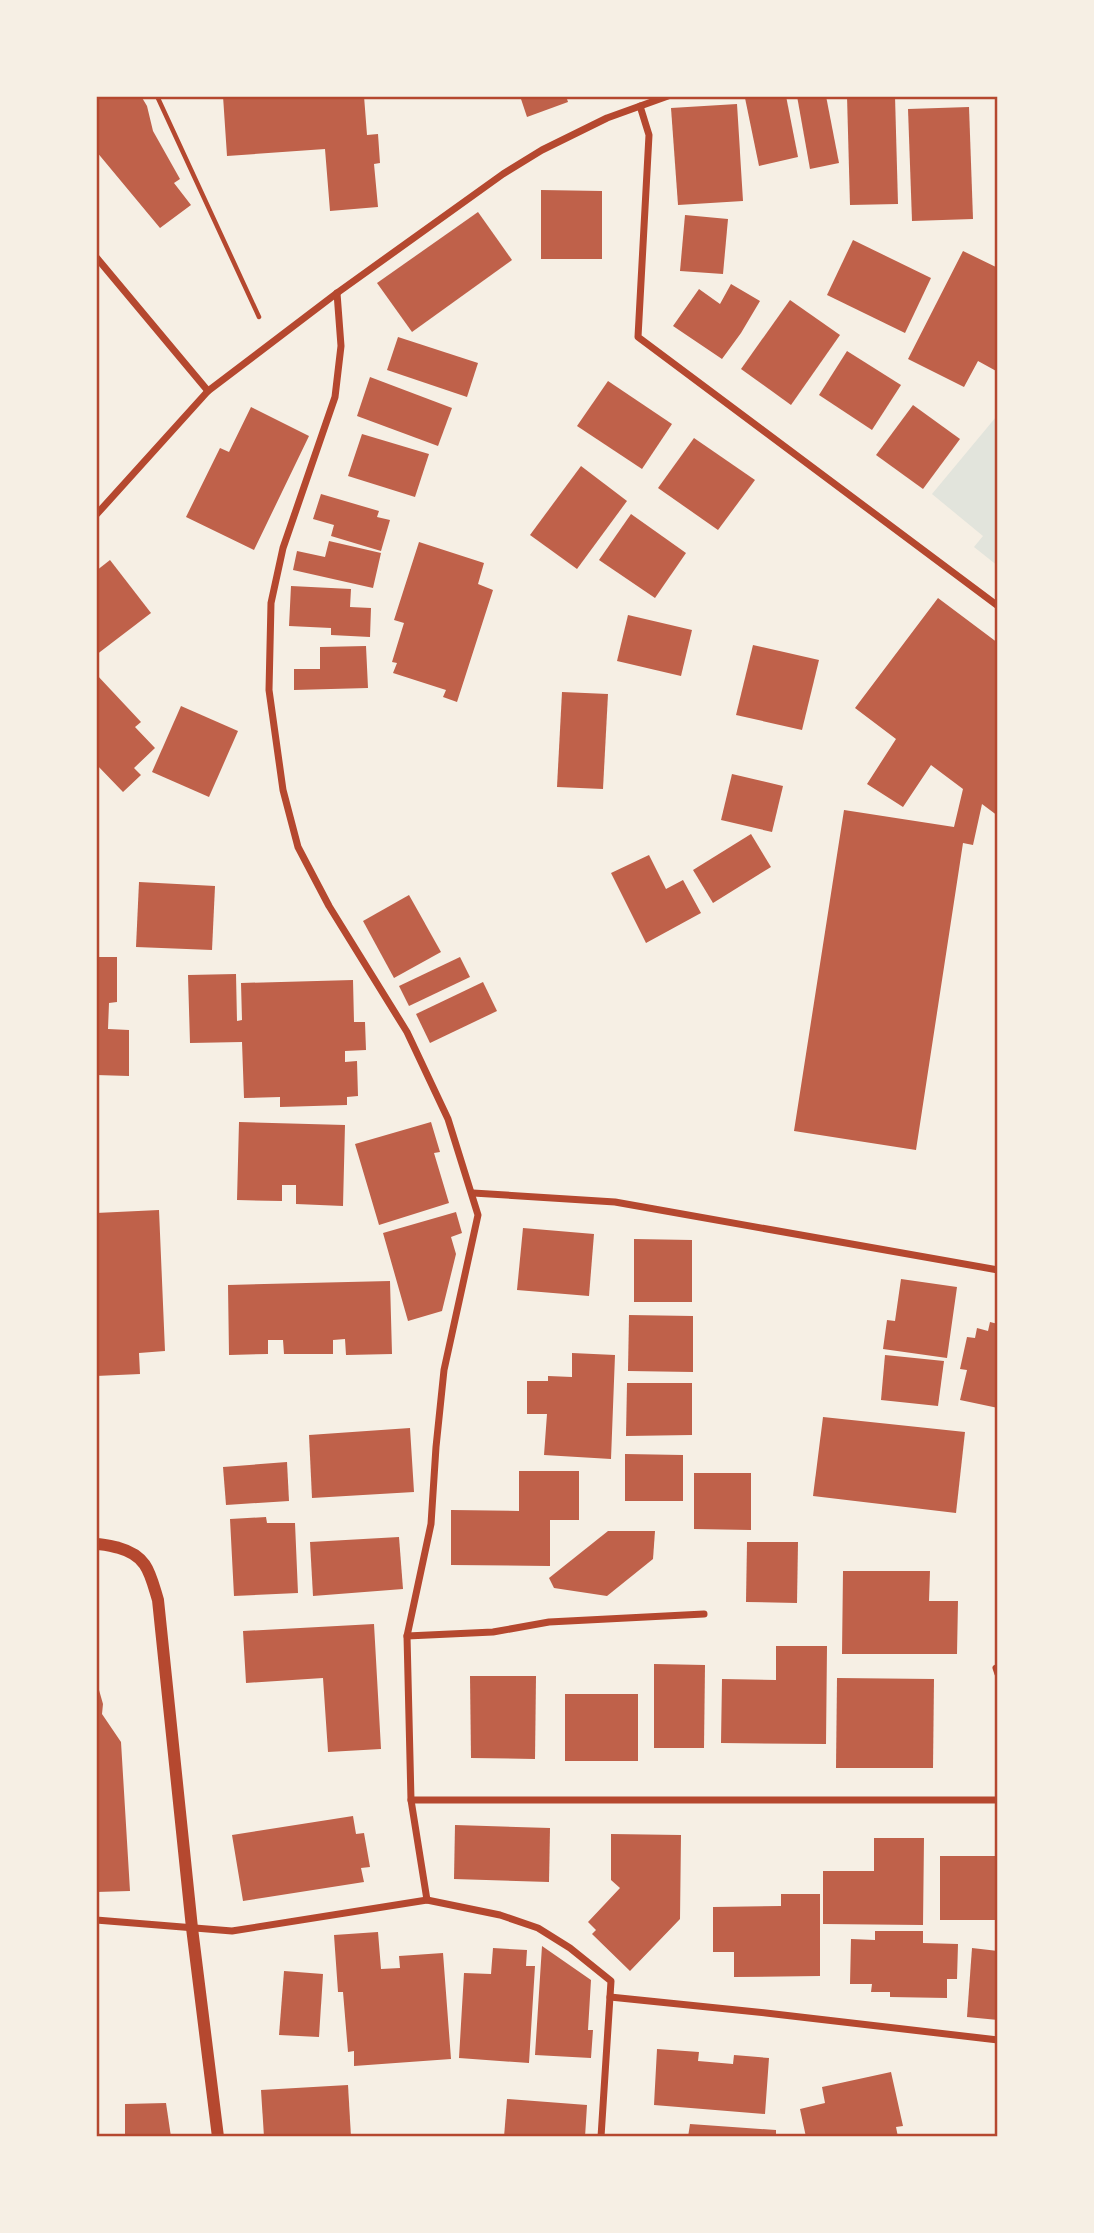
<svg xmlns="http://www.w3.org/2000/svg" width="1094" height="2233" viewBox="0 0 1094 2233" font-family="Lato,sans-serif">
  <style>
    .green { fill: #e2e4dc }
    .building { fill: #bf614a }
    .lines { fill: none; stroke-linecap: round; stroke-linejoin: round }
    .path { stroke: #b5482f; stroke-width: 4.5 }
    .minor { stroke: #b5482f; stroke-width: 7 }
    .tertiary { stroke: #b5482f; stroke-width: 12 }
    .neatline { fill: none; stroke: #b5482f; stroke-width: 2.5 }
  </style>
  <rect width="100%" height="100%" fill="#f6efe4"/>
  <path class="green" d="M996,417l2,1v148l-24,-19 9,-11 -51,-42z"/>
  <g class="building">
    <path d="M96,96h45l6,10 6,25 27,48 -6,4 17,22 -31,23 -64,-77z"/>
    <path d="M223,96h141l3,39 11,-1 2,29 -6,1 4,43 -48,4 -5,-62 -98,7z"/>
    <path d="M520,96h46l2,6 -41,15z"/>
    <path d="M756,96h30l12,61 -39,9 -14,-68z"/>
    <path d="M797,96h29l13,67 -29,6z"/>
    <path d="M847,96h48l3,108 -48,1z"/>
    <path d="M737,104l6,97 -65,4 -7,-97z"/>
    <path d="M969,107l4,112 -61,2 -4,-112z"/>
    <path d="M541,190l61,1v68h-61z"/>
    <path d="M478,212l34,48 -100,72 -35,-49z"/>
    <path d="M685,215l43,4 -5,55 -43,-3z"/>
    <path d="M853,240l78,38 -26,55 -78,-38z"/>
    <path d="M963,251l35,17v104l-20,-11 -14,26 -56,-28z"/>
    <path d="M731,284l29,17 -19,32 -19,26 -49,-33 26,-37 21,15z"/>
    <path d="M790,300l50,35 -49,70 -50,-36z"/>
    <path d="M398,337l80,26 -11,34 -80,-27z"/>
    <path d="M847,351l54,34 -29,45 -53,-35z"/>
    <path d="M370,377l82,31 -14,38 -81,-30z"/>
    <path d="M608,381l64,43 -30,45 -65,-43z"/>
    <path d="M913,405l47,34 -37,50 -47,-34z"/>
    <path d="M251,407l58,29 -55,114 -68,-33 34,-69 9,4z"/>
    <path d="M362,434l67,20 -14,43 -67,-21z"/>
    <path d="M694,438l61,42 -37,50 -60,-42z"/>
    <path d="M581,466l46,35 -50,68 -47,-34z"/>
    <path d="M321,494l58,17 -2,6 13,3 -9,31 -50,-15 3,-11 -21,-6z"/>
    <path d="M631,514l55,39 -31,45 -56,-38z"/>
    <path d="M329,541l52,12 -8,35 -80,-18 4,-19 28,6z"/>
    <path d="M419,542l65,21 -6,21 15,6 -36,112 -14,-5 3,-7 -53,-17 4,-10 -5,-1 12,-39 -10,-3z"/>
    <path d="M110,560l41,53 -55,42v-84z"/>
    <path d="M291,586l60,3 -1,18 21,1 -1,29 -39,-2v-7l-42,-2z"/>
    <path d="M938,598l60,45v173l-16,-12 -9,41 -10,-2 -47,307 -122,-19 50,-321 110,17 9,-38 -32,-24 -28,42 -36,-23 29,-45 -41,-31z"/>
    <path d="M628,615l64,15 -11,46 -64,-15z"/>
    <path d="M753,645l66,15 -17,70 -66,-15z"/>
    <path d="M366,646l2,42 -74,2v-21h26v-22z"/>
    <path d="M96,674l45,48 -6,5 20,21 -21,20 7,7 -18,17 -27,-28z"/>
    <path d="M562,692l46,2 -5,95 -46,-2z"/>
    <path d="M181,706l57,25 -29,66 -57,-25z"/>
    <path d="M732,774l51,12 -11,46 -51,-12z"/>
    <path d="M751,834l20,33 -58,36 -20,-33z"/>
    <path d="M649,855l17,34 17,-9 18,33 -55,30 -35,-70z"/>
    <path d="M139,882l76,4 -3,64 -76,-3z"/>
    <path d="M409,895l32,57 -47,26 -31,-57z"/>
    <path d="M96,957h21v45l-8,1 -1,26 21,1v46l-33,-1z"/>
    <path d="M460,957l10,20 -61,29 -10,-20z"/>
    <path d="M236,974l1,47 5,-1 -1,-37 112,-3 1,42h11l1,28 -21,1v11l12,-1 1,35 -11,1v8l-67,2v-10l-36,1 -2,-56 -52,1 -2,-68z"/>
    <path d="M483,982l14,29 -67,32 -14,-29z"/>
    <path d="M239,1122l106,3 -2,81 -47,-2v-19h-14v16l-45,-1z"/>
    <path d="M431,1122l9,30 -6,1 15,50 -70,22 -24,-81z"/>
    <path d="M159,1210l6,141 -26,2 1,21 -44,2v-163z"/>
    <path d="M456,1212l6,21 -11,4 5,17 -14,57 -34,10 -25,-88z"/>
    <path d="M523,1228l71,6 -5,62 -72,-6z"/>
    <path d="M634,1239l58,1v62h-58z"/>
    <path d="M901,1279l56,8 -10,71 -64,-9 4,-29 8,1z"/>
    <path d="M390,1281l2,73 -46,1 -1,-16 -12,1v14h-49l-1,-14h-15v14l-39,1 -1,-70z"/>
    <path d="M629,1315l64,1v56l-65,-1z"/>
    <path d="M990,1322l8,2v84l-38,-8 7,-30 -7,-1 7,-32 8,1 2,-10 11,3z"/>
    <path d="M572,1353l43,2 -4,104 -67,-4 3,-41h-20v-33h21v-5l24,1z"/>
    <path d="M885,1355l59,6 -6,45 -57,-6z"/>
    <path d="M627,1383h65v52l-66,1z"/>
    <path d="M823,1417l142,15 -9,81 -143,-17z"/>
    <path d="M410,1428l4,64 -102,6 -3,-63z"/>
    <path d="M625,1454l58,1v46h-58z"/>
    <path d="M287,1462l2,39 -63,4 -3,-38z"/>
    <path d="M519,1471h60v49h-29v46l-99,-1v-55l68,1z"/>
    <path d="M694,1473h57v57l-57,-1z"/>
    <path d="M266,1517l1,6h28l3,70 -64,3 -4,-77z"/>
    <path d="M608,1531h47l-2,28 -46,37 -53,-8 -5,-10z"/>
    <path d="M399,1537l4,52 -90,7 -3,-54z"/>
    <path d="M747,1542h51l-1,61 -51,-1z"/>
    <path d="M843,1571h87l-1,30h29l-1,53h-115z"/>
    <path d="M374,1624l7,125 -53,3 -5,-74 -77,5 -3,-52z"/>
    <path d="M776,1646h51l-1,98 -105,-1 1,-64 54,1z"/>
    <path d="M654,1664l51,1 -1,83h-50z"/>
    <path d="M470,1676h66l-1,83 -64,-1z"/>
    <path d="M837,1678l97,1 -1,89h-97z"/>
    <path d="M96,1690h3l4,14 -1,10 19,28 9,149 -34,1z"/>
    <rect x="565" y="1694" width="73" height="67"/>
    <path d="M353,1816l3,18 8,-1 6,34 -9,1 3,14 -121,19 -11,-66z"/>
    <path d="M455,1825l95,3 -1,54 -95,-3z"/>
    <path d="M611,1834l70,1 -1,84 -50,52 -38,-37 4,-4 -8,-8 32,-34 -9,-8z"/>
    <path d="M874,1838h50l-1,87 -100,-1v-53h51z"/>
    <rect x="940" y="1856" width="58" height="64"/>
    <path d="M781,1894h39v82l-86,1v-25h-21v-45l68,-1z"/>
    <path d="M875,1931h48v12l35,1 -1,35h-10v19l-57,-1v-5h-19l1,-8h-22l1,-45 24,1z"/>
    <path d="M378,1932l3,37 19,-1 -1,-12 44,-3 8,106 -97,7v-15l-6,1 -5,-60h-5l-4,-57z"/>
    <path d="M542,1946l49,34 -3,50h5l-2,28 -56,-3z"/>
    <path d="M493,1948l34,2 -1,16h9l-6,97 -70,-5 5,-85 27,1z"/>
    <path d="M972,1948l26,3v69l-31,-3z"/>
    <path d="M284,1971l39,3 -4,63 -40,-2z"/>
    <path d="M657,2049l42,3 -1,9 35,3 1,-9 35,3 -4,56 -111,-9z"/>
    <path d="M891,2072l12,54 -7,1 2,10h-92l-6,-28 25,-6 -3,-16z"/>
    <path d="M348,2085l3,52h-87l-3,-47z"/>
    <path d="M507,2099l80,6 -2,32h-81z"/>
    <path d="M166,2103l5,34h-46v-33z"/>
    <path d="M690,2124l86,6v7h-88z"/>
  </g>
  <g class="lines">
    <path class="path" d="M157,96l102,221"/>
    <g class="minor">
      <path d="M640,106l9,29 -11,202 360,269"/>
      <path d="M96,257l112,134"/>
      <path d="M337,293l4,53 -6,51 -52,151 -12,55 -2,87 14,100 15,57 31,59 78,126 41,87 30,96 -34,155 -8,77 -5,77 -24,112 4,164 16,100"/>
      <path d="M96,515l112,-124 129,-98 166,-119 39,-24 65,-32 61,-22"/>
      <path d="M473,1193l142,9 383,68"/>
      <path d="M407,1636l86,-4 56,-10 155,-8"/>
      <path d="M996,1668l2,6"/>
      <path d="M411,1800h587"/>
      <path d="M96,1920l136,11 195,-31 73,15 38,13 32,20 41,33 -10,156"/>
      <path d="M610,1997l156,16 232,27"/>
    </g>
    <path class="tertiary" d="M96,1544c8,0 15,2 23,4 29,8 31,26 39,52l34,328 26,209"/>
  </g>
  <rect width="1094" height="2233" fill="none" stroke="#f6efe4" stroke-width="196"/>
  <rect x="98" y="98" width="898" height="2037" class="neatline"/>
</svg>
